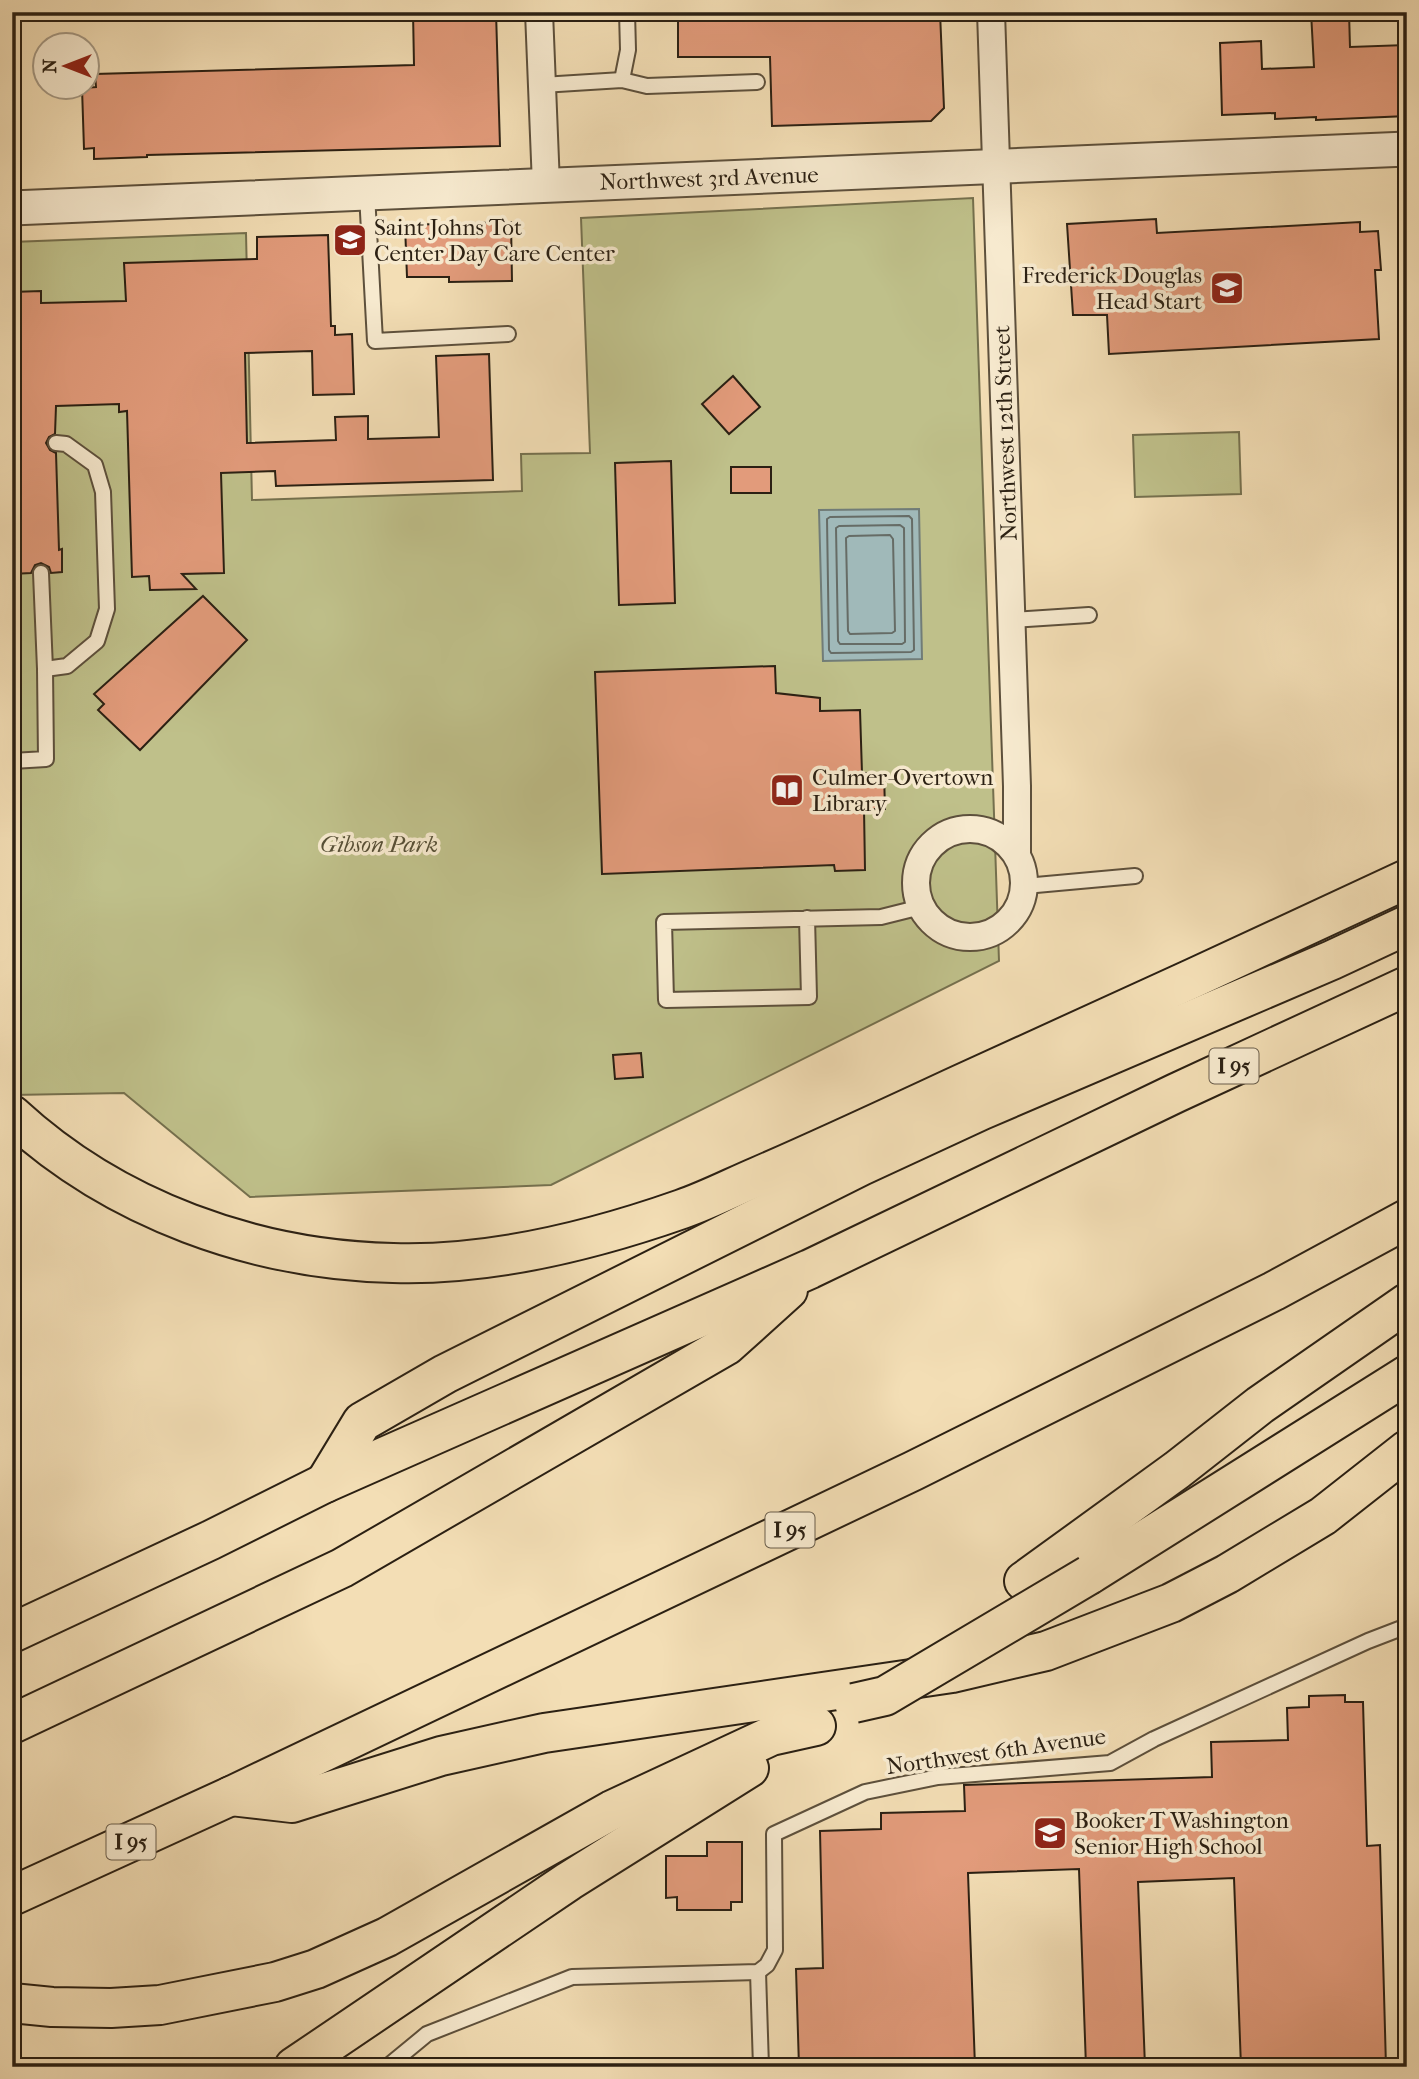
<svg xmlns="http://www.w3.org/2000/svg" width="1419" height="2079" viewBox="0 0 1419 2079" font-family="'IM FELL French Canon',serif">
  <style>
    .green { fill: #bfc08a; stroke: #75704e; stroke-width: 2 }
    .water { fill: #a0b9b9; stroke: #717c77; stroke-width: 2 }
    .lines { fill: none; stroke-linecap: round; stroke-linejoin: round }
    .shore { stroke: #666c66; stroke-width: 2 }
    .building { fill: #e29b7b; stroke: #2b2013; stroke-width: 2 }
    .service-casing { stroke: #5d503c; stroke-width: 18 }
    .minor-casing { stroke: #5d503c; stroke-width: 30 }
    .tertiary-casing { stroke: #5d503c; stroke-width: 37 }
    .motorway-casing { stroke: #2b2013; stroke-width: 42 }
    .service { stroke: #f7eacf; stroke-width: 14 }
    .minor { stroke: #f7eacf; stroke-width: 26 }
    .tertiary { stroke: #f7eacf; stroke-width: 33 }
    .motorway { stroke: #f3deb5; stroke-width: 38 }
    .motorway-bridge-casing { stroke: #2b2013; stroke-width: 42; stroke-linecap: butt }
    .motorway-bridge { stroke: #f3deb5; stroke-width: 38 }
    .labels { text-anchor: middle; stroke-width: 7; stroke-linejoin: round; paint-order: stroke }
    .shield { fill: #f7eacf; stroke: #685d4b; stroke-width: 2 }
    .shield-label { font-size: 21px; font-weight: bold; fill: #2b2013 }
    .street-label { font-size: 23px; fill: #2b2013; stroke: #f7eacf }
    .poi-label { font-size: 23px; fill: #2b2013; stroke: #f7eacf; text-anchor: start }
    .park-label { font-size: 23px; font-style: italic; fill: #575037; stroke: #f7eacf }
  </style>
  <rect width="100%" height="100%" fill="#f3deb5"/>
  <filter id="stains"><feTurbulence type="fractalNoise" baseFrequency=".00286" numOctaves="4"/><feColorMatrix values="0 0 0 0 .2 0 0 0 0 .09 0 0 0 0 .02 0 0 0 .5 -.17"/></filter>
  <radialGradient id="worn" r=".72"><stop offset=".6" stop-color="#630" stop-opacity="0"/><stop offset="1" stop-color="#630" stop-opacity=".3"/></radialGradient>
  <g class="green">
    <path d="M973,198l26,763 -448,224 -301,12 -126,-104 -112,2v-853l234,-9 6,267 270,-9 -1,-37 69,-1 -9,-235z"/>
    <path d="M1239,432l2,62 -106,3 -2,-62z"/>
  </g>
  <path class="water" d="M919,509l3,150 -99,2 -4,-151z"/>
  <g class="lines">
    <g class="shore">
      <path d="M909,516l3,3 2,131 -3,2 -80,1 -2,-3 -2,-131 3,-2z"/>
      <path d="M900,525l4,3 1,114 -3,2h-62l-2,-3 -2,-113 3,-2z"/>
      <path d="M890,535l3,4 2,92 -3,2 -42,1 -2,-3 -2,-93 3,-2z"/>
    </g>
  </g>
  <g class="building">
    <path d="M413,12h83l4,134 -353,9v2l-53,2v-11l-10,1 -2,-61 14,-1 -1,-13 319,-9z"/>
    <path d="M678,12h262l4,96 -13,13 -159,5 -2,-69h-92z"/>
    <path d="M1311,12h38l1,35 56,-2 1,71 -91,4v-3l-41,2v-6l-53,2 -2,-72 41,-2 1,28 52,-2z"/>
    <path d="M1156,219l1,14 203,-11v10l18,-1 3,39h-6l4,69 -270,15 -2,-39h-34l-6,-91z"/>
    <path d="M511,222l1,59 -63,1v-5h-42l-2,-52z"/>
    <path d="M328,235l3,91h4v9l17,-1 2,60 -41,1 -1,-44 -67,2 2,90 89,-3 -1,-23 33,-1v23l71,-2 -3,-81 53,-2 4,126 -217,6 -1,-15 -54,2 3,100 -42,1 14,15 -46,1 -1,-14 -17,1 -5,-166 -8,1v-8l-63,2 -1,28 -6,3 -3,6 4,7 6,3 3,97 3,-1v23l-11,1 -2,-6 -8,-4 -6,2 -4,8 -19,1v-282l29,-1v12l85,-2 -2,-38 133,-4v-22z"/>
    <path d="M733,376l27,31 -31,27 -27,-30z"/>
    <path d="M671,461l4,142 -56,2 -4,-142z"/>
    <rect x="731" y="467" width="40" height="26"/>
    <path d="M203,596l44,44 -107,110 -42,-40 6,-6 -10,-10z"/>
    <path d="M775,666l1,27 44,5v13l40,-1 2,63h22l1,36h-21l1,61 -30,1 -1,-6 -232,9 -7,-202z"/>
    <path d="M641,1053l2,24 -28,2 -2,-24z"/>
    <path d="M1345,1695v7h18l4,144 13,-1 6,222h-145l-7,-189 -96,4 7,185h-59l-7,-198 -111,4 7,194h-176l-3,-98 27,-1 -3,-137 61,-2v-16l84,-2 -1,-26 248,-8 -1,-35 77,-2 -1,-32 22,-1v-11z"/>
    <path d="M707,1842h35v60h-11v8h-54v-13l-11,1v-42h41z"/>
  </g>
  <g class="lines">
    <g class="service-casing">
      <g id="service">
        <path d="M622,80l6,-30 -1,-38"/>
        <path d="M542,85l80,-5 25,6 110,-4"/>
        <path d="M367,194l8,147 133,-7"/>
        <path d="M41,573l4,96"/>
        <path d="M1012,620l77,-5"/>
        <path d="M12,761l34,-2 -1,-90 22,-3 30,-25 10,-32 -4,-117 -8,-27 -29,-21 -10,-1"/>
        <path d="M1025,886l110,-10"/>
        <path d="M807,918l2,79 -143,3 -2,-78 217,-5 40,-10"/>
        <path d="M758,1972l3,95"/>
        <path d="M387,2067l40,-33 145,-57 186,-5 9,-7 8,-15 -1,-116 91,-42 73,-15 172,-14 44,-24 214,-98 39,-15"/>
      </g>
    </g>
    <g class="minor-casing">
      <g id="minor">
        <path d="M539,12l7,173"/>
        <path d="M991,12l26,774v68"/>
        <circle cx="970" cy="883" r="54"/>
      </g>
    </g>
    <g class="tertiary-casing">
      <path id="tertiary" d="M12,208l1395,-59"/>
    </g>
    <g class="motorway-casing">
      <g id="motorway">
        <path d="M12,1115c103,95 243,145 381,148 97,3 198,-22 289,-54 26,-9 51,-22 77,-33 67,-29 133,-60 200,-91 150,-68 299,-136 448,-206"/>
        <path d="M325,1483l37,-61 83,-48 416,-208 121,-56 350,-150 75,-35"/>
        <path d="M1089,1575l318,-200"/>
        <path d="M1024,1581l153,-111 83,-65 147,-102"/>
        <path d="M12,1633l199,-93 114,-57 485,-214 366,-176 231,-107"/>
        <path d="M12,1724l330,-156 385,-223 61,-55"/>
        <path d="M231,1796l61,7 149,-47 103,-23 408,-60 94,-22 125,-48 56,-29 96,-58 84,-66"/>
        <path d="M12,1896l219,-100 682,-325 361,-180 133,-72"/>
        <path d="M12,2003l40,4 59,1 49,-3 115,-23 41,-13 71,-32 225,-127 159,-74 45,-10"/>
        <path d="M294,2067l275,-186 180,-113"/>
      </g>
    </g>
    <use href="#service" class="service"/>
    <use href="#minor" class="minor"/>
    <use href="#tertiary" class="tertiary"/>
    <use href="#motorway" class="motorway"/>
    <g class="motorway-bridge-casing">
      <path id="motorway-bridge" d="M854,1703l31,-7 204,-121"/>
    </g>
    <use href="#motorway-bridge" class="motorway-bridge"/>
  </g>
  <defs>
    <g id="school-square" transform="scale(1.75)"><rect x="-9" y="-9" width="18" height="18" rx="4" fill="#8f2418" stroke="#f7eacf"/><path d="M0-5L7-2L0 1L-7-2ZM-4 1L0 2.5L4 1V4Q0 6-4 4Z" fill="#fff"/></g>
    <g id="library-square" transform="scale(1.75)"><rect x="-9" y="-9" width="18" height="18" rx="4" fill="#8f2418" stroke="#f7eacf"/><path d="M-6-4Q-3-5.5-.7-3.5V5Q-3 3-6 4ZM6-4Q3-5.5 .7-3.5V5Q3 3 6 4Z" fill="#fff"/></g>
  </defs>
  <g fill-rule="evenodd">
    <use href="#school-square" x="350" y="240"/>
    <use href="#school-square" x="1227" y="288"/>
    <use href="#library-square" x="787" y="790"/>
    <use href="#school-square" x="1050" y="1833"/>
  </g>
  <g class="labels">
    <g class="shield">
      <rect x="1209.5" y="1048.5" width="49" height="35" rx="5"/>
      <rect x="765.5" y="1512.5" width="49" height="35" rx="5"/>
      <rect x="106.5" y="1824.5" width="49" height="35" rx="5"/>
    </g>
    <g class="shield-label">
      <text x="1234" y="1073">I 95</text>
      <text x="790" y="1537">I 95</text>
      <text x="131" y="1849">I 95</text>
    </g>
    <g class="street-label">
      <text transform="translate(709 178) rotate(-2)" y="8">Northwest 3rd Avenue</text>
      <text transform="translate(1005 433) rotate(-92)" y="8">Northwest 12th Street</text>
      <text transform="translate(996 1751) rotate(-8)" y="8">Northwest 6th Avenue</text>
    </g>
    <g class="poi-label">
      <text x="374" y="235">Saint Johns Tot<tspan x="374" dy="26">Center Day Care Center</tspan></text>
      <text x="1202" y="283" text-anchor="end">Frederick Douglas<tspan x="1202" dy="26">Head Start</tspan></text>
      <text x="812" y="785">Culmer-Overtown<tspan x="812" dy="26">Library</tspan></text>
      <text x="1074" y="1828">Booker T Washington<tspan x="1074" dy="26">Senior High School</tspan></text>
    </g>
    <g class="park-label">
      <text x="379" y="852">Gibson Park</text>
    </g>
  </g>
  <rect width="1419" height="2079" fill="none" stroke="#f3deb5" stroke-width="42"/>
  <rect x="14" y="14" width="1391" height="2051" fill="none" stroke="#2b2013" stroke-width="3.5"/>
  <rect x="21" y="21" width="1377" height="2037" fill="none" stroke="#2b2013" stroke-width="2"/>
  <g transform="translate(66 66) rotate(270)"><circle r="33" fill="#f7eacf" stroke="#a59984" stroke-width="2"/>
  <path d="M0-5L12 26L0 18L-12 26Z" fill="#8f2418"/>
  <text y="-10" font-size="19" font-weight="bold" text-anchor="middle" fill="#2b2013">N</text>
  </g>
  <rect width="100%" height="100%" filter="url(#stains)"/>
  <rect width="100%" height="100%" fill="url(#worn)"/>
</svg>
